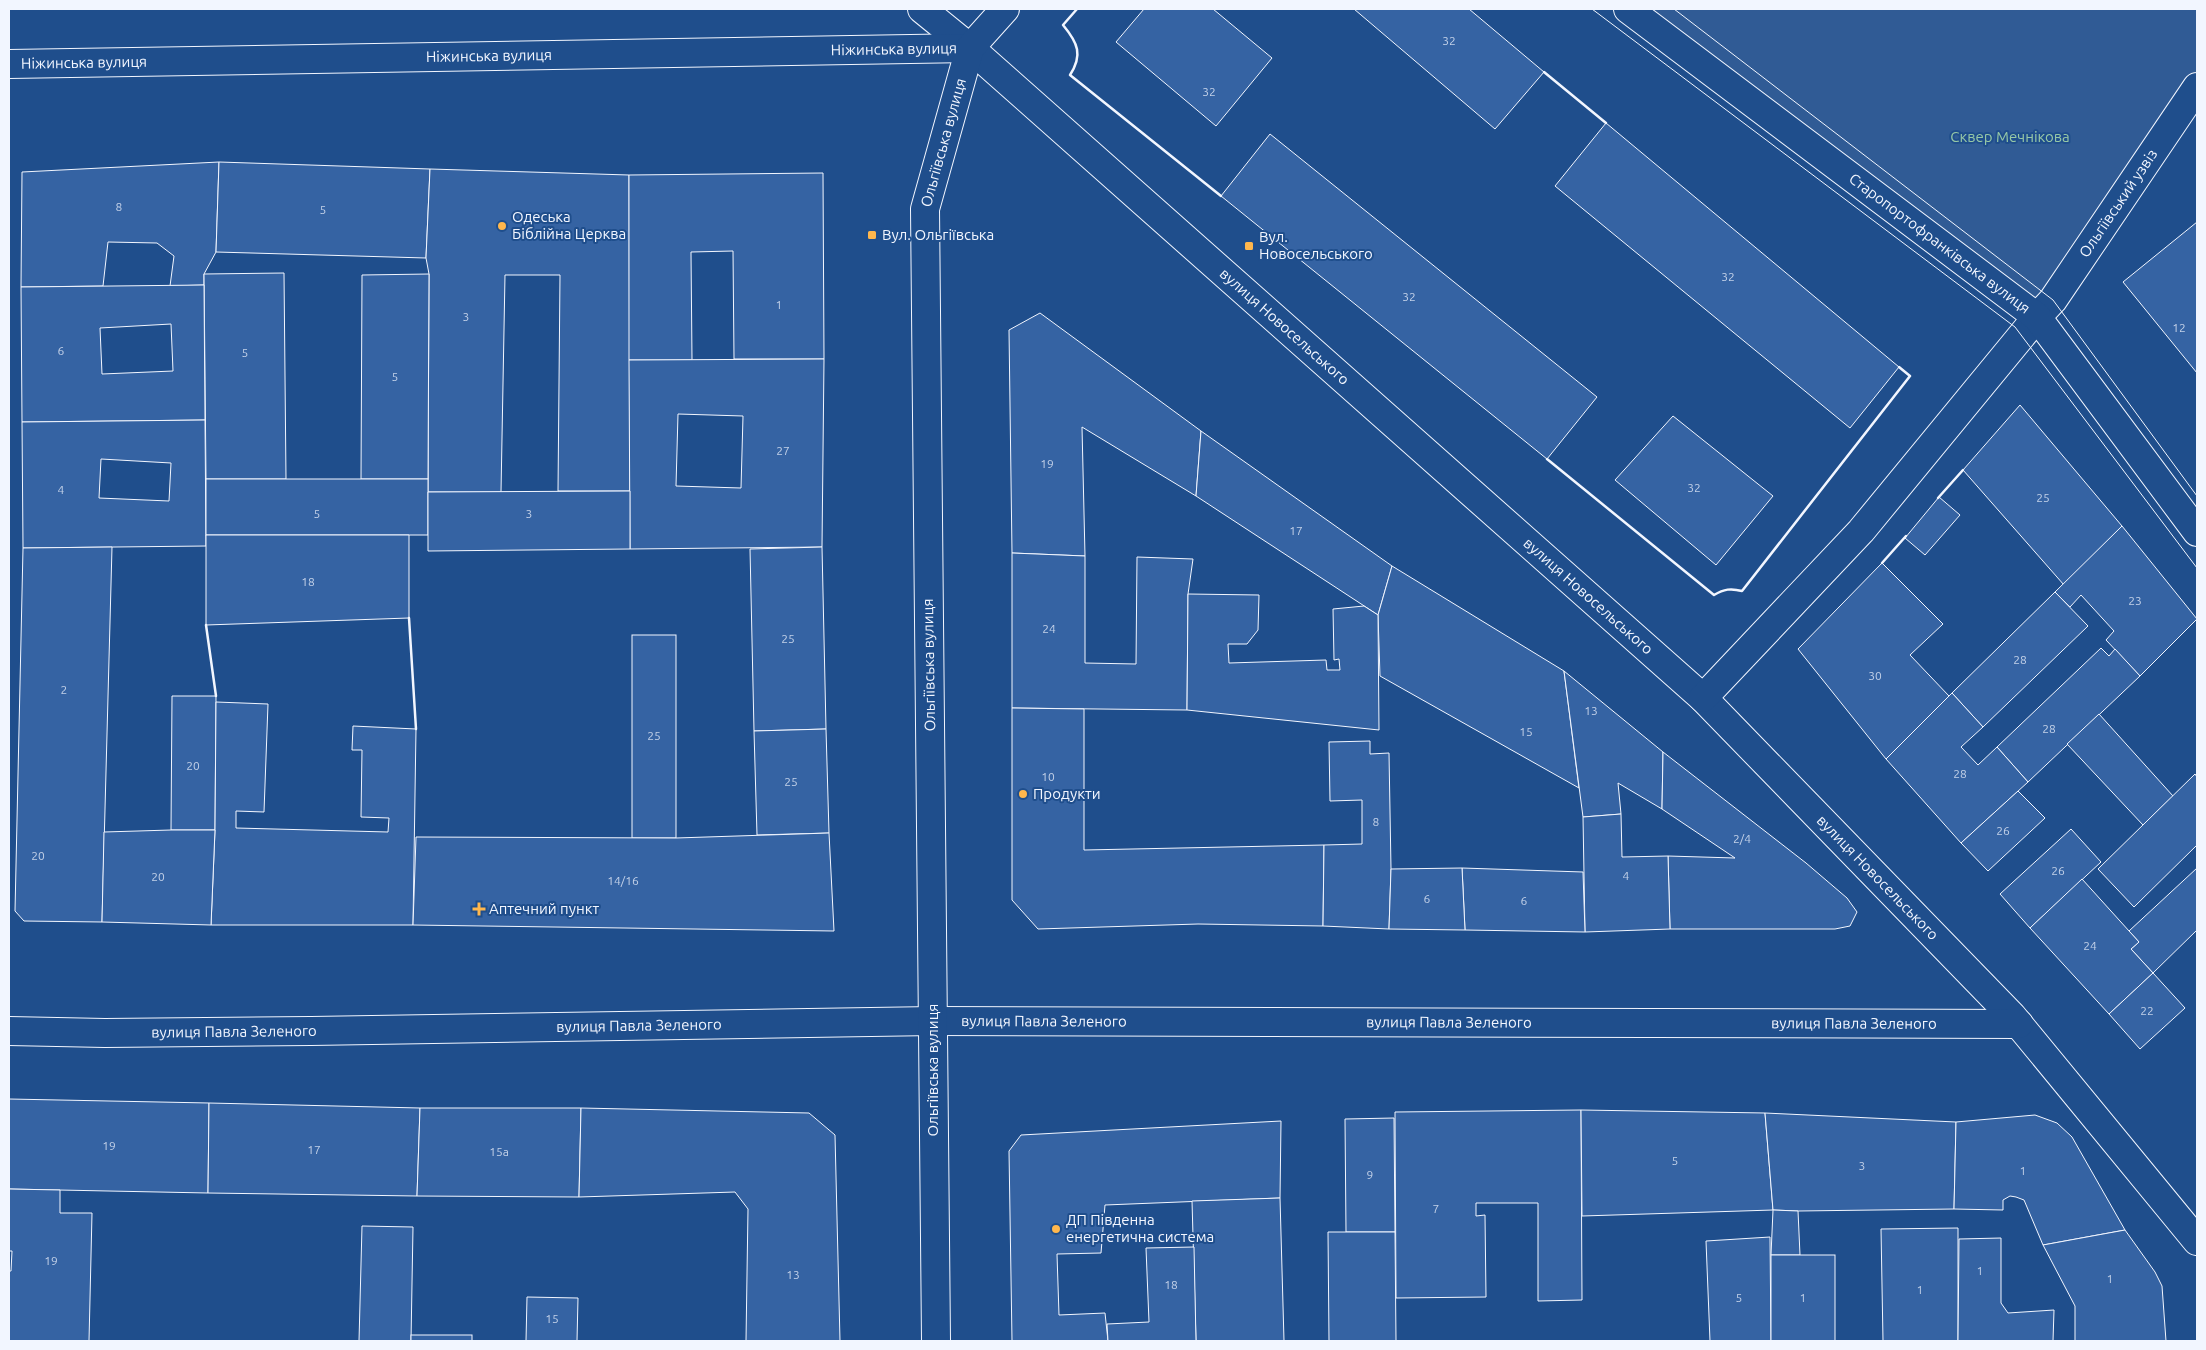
<svg xmlns="http://www.w3.org/2000/svg" width="2206" height="1350" viewBox="0 0 2206 1350" font-family="Ubuntu,sans-serif">
  <style>
    .built { fill: #305b95; stroke: #a8bbd7 }
    .building { fill: #3563a3; stroke: #f2f6ff; fill-rule: evenodd }
    .lines { fill: none; stroke-linecap: round; stroke-linejoin: round }
    .minor-casing { stroke: #f2f6ff; stroke-width: 30 }
    .tertiary-casing { stroke: #f2f6ff; stroke-width: 30 }
    .secondary-casing { stroke: #f2f6ff; stroke-width: 30 }
    .minor { stroke: #1f4e8c; stroke-width: 28 }
    .tertiary { stroke: #1f4e8c; stroke-width: 28 }
    .secondary { stroke: #1f4e8c; stroke-width: 28 }
    .tram { stroke: #f2f6ff; stroke-width: 1 }
    .wall { stroke: #f2f6ff; stroke-width: 2.5 }
    .poi-dot { fill: #ffb74d; stroke: #1f4e8c; stroke-width: 2 }
    .labels { text-anchor: middle; stroke-width: 4; stroke-linejoin: round; paint-order: stroke }
    .number-label { font-size: 12px; fill: #c3d1e8 }
    .street-label { font-size: 15px; fill: #f2f6ff; stroke: #1f4e8c }
    .park-label { font-size: 15px; fill: #97c8a6; stroke: #1f4e8c }
    .poi-label { font-size: 15px; fill: #f2f6ff; stroke: #1f4e8c; text-anchor: start }
  </style>
  <rect width="100%" height="100%" fill="#1f4e8c"/>
  <path class="built" d="M1628,9h569v80l-160,228z"/>
  <g class="building">
    <path d="M1144,9h69l59,49 -56,68 -100,-84z"/>
    <path d="M1354,9h115l75,63 -49,57z"/>
    <path d="M1606,123l293,244 -49,61 -295,-242z"/>
    <path d="M1270,134l327,263 -50,62 -326,-263z"/>
    <path d="M219,162l-3,90 -12,22v11l-34,1 4,-30 -17,-13 -49,-1 -5,44 -82,1 1,-115z"/>
    <path d="M219,162l211,7 -4,89 -210,-6z"/>
    <path d="M430,169l199,6 1,316h-72l2,-216h-55l-4,217h-73l1,-218 -3,-16z"/>
    <path d="M823,173l1,186h-90l-1,-108 -42,1 1,108h-63v-185z"/>
    <path d="M2197,222v151l-74,-91z"/>
    <path d="M284,273l2,206h-80l-2,-205z"/>
    <path d="M429,274l-1,205h-67l1,-204z"/>
    <path d="M204,285l1,135 -183,2 -1,-135zM171,324l2,47 -71,3 -2,-46z"/>
    <path d="M1040,313l161,118 -5,65 -114,-69 3,129 -73,-3 -3,-223z"/>
    <path d="M824,359l-2,188 -192,2 -1,-189zM678,414l65,2 -2,72 -65,-2z"/>
    <path d="M2020,405l102,121 -58,59 -101,-115z"/>
    <path d="M1673,416l100,80 -57,69 -101,-85z"/>
    <path d="M205,420l1,126 -183,2 -1,-126zM101,459l70,4 -2,38 -70,-3z"/>
    <path d="M1201,431l191,135 -14,49 -182,-119z"/>
    <rect x="206" y="479" width="222" height="56"/>
    <path d="M630,491v58l-202,2v-59z"/>
    <path d="M1939,497l21,18 -35,40 -20,-17z"/>
    <path d="M2122,526l75,93 -57,57 -34,-36 8,-9 -33,-36 -11,12 -15,-15z"/>
    <path d="M206,535h203v83l-203,7z"/>
    <path d="M112,547l-10,375 -78,-1 -9,-10 8,-363z"/>
    <path d="M822,547l4,182 -72,2 -4,-182z"/>
    <path d="M1012,553l73,3v107l51,1 1,-107 56,2 -5,35 -1,116 -175,-2z"/>
    <path d="M1882,563l61,61 -33,31 39,41 -63,63 -88,-110z"/>
    <path d="M1392,566l172,105 15,117 -199,-112 -2,-61z"/>
    <path d="M2055,592l33,34 -105,101 -31,-34z"/>
    <path d="M1188,594l71,1 -1,35 -11,14h-19l1,19 97,-3 1,10h13l-1,-11 -5,1 -1,-51 31,-3 14,9 1,115 -192,-20z"/>
    <rect x="632" y="635" width="44" height="203"/>
    <path d="M2101,648l8,8 6,-7 25,27 -112,106 -31,-35z"/>
    <path d="M1564,671l99,81 -1,57 -44,-26 3,31 -38,3z"/>
    <path d="M1952,693l31,34 -22,20 17,18 19,-18 31,35 -67,61 -75,-84z"/>
    <path d="M172,696h44l-1,134h-44z"/>
    <path d="M216,702l52,2 -4,108 -28,-1v17l152,4 1,-14 -28,-1 1,-67h-10l1,-24 63,3 -3,196h-202l4,-95z"/>
    <path d="M1012,708l72,1v141l240,-5 -1,81 -125,-2 -160,5 -26,-29z"/>
    <path d="M2099,714l74,82 -30,29 -76,-81z"/>
    <path d="M826,729l3,104 -72,2 -3,-104z"/>
    <path d="M1370,741v13l19,-1 2,116 -2,60 -66,-3 1,-81 38,-1v-44l-32,1 -1,-59z"/>
    <path d="M1663,752l143,111 41,35 10,14 -7,14 -15,3h-165l-2,-73 67,2 -73,-49z"/>
    <path d="M2195,774l2,3v68l-63,62 -36,-38z"/>
    <path d="M2018,791l27,27 -57,53 -27,-28z"/>
    <path d="M1621,814l1,43 46,-1 2,73 -85,3 -2,-115z"/>
    <path d="M2071,829l30,33 -71,66 -30,-34z"/>
    <path d="M171,830h44l-4,95 -109,-3 2,-90z"/>
    <path d="M829,833l5,98 -421,-6 3,-88 260,1z"/>
    <path d="M1462,868l121,4 2,60 -120,-2z"/>
    <path d="M1462,868l3,62 -76,-1 2,-60z"/>
    <path d="M2197,868v62l-44,43 -22,-24 8,-7 -10,-11z"/>
    <path d="M2082,879l57,63 -8,7 22,24 -44,41 -79,-86z"/>
    <path d="M2153,973l32,35 -45,41 -31,-35z"/>
    <path d="M9,1099l200,4 -1,90 -199,-4z"/>
    <path d="M209,1103l211,5 -3,88 -209,-3z"/>
    <path d="M420,1108h161l-2,89 -162,-1z"/>
    <path d="M581,1108l228,5 26,22 5,206h-94l2,-132 -13,-17 -156,5z"/>
    <path d="M1581,1110l1,190 -44,1v-98h-62v13l9,-1 1,82 -90,1 -1,-186z"/>
    <path d="M1581,1110l184,3 8,97 -191,6z"/>
    <path d="M1765,1113l191,9 -2,87 -156,2 -25,-1z"/>
    <path d="M2035,1115l22,8 15,14 53,93 -82,15 -19,-45 -8,-3 -6,-1 -7,4v10l-49,-1 2,-87z"/>
    <path d="M1394,1118l1,114h-49l-1,-113z"/>
    <path d="M1281,1121l-1,77 -175,7 -4,48 -44,1 2,61 46,-2 3,28h-96l-3,-190 12,-16z"/>
    <path d="M9,1189l51,1v23h32l-3,128h-80v-70h2l1,-20h-3z"/>
    <path d="M1280,1198l4,143h-88l-4,-140z"/>
    <path d="M1773,1210l25,1 2,44h-29z"/>
    <path d="M362,1226l51,1 -2,114h-52z"/>
    <path d="M1958,1228v113h-75l-2,-112z"/>
    <path d="M2125,1230l30,42 7,14 4,55h-91v-35l-32,-61z"/>
    <path d="M1328,1232h67l1,109h-67z"/>
    <path d="M1770,1237l1,104h-61l-4,-100z"/>
    <path d="M2001,1238v65l7,10 46,-3 -1,31h-95l1,-102z"/>
    <path d="M1194,1247l2,94h-88l-1,-17 42,-2 -3,-74z"/>
    <rect x="1771" y="1255" width="64" height="86"/>
    <path d="M527,1297l51,1 -1,43h-51z"/>
    <rect x="411" y="1335" width="61" height="6"/>
  </g>
  <g class="lines">
    <g class="minor-casing">
      <g id="minor">
        <path id="s1" d="M922,9l48,39 733,650 309,318 185,225"/>
        <path id="s2" d="M9,64l961,-16"/>
        <path d="M1703,698l158,-167 176,-214"/>
        <path id="s3" d="M9,1031l96,2 206,-2 622,-10 1086,3"/>
      </g>
    </g>
    <g class="tertiary-casing">
      <g id="tertiary">
        <path id="s4" d="M2037,317l16,-17 144,-213"/>
        <path id="s5" d="M936,1341l-11,-1132 45,-161 35,-39"/>
      </g>
    </g>
    <g class="secondary-casing">
      <g id="secondary">
        <path id="s6" d="M1628,9l409,308 160,215"/>
      </g>
    </g>
    <use href="#minor" class="minor"/>
    <use href="#tertiary" class="tertiary"/>
    <use href="#secondary" class="secondary"/>
    <g class="tram">
      <path d="M1592,9l423,318 182,241"/>
      <path d="M1674,9l379,291 144,196"/>
    </g>
    <g class="wall">
      <path d="M1077,9l-14,16c15,18 20,30 7,50l151,121"/>
      <path d="M1544,72l62,51"/>
      <path d="M1547,459l167,136c10,-6 17,-7 28,-4l168,-215 -11,-9"/>
      <path d="M1938,498l25,-28"/>
      <path d="M1882,563l24,-27"/>
      <path d="M409,618l7,111"/>
      <path d="M206,625l10,71"/>
    </g>
  </g>
  <g class="poi-dot">
    <circle cx="502" cy="226" r="5"/>
    <rect x="867" y="230" width="10" height="10" rx="2.5"/>
    <rect x="1244" y="241" width="10" height="10" rx="2.5"/>
    <circle cx="1023" cy="794" r="5"/>
    <path d="M476.5 901.5h5v5h5v5h-5v5h-5v-5h-5v-5h5z"/>
    <circle cx="1056" cy="1229" r="5"/>
  </g>
  <g class="labels">
    <g class="number-label">
      <text x="1449" y="45">32</text>
      <text x="1209" y="96">32</text>
      <text x="119" y="211">8</text>
      <text x="323" y="214">5</text>
      <text x="1728" y="281">32</text>
      <text x="1409" y="301">32</text>
      <text x="779" y="309">1</text>
      <text x="466" y="321">3</text>
      <text x="2179" y="332">12</text>
      <text x="61" y="355">6</text>
      <text x="245" y="357">5</text>
      <text x="395" y="381">5</text>
      <text x="783" y="455">27</text>
      <text x="1047" y="468">19</text>
      <text x="1694" y="492">32</text>
      <text x="61" y="494">4</text>
      <text x="2043" y="502">25</text>
      <text x="317" y="518">5</text>
      <text x="529" y="518">3</text>
      <text x="1296" y="535">17</text>
      <text x="308" y="586">18</text>
      <text x="2135" y="605">23</text>
      <text x="1049" y="633">24</text>
      <text x="788" y="643">25</text>
      <text x="2020" y="664">28</text>
      <text x="1875" y="680">30</text>
      <text x="64" y="694">2</text>
      <text x="1591" y="715">13</text>
      <text x="2049" y="733">28</text>
      <text x="1526" y="736">15</text>
      <text x="654" y="740">25</text>
      <text x="193" y="770">20</text>
      <text x="1960" y="778">28</text>
      <text x="1048" y="781">10</text>
      <text x="791" y="786">25</text>
      <text x="1376" y="826">8</text>
      <text x="2003" y="835">26</text>
      <text x="1742" y="843">2/4</text>
      <text x="38" y="860">20</text>
      <text x="2058" y="875">26</text>
      <text x="1626" y="880">4</text>
      <text x="158" y="881">20</text>
      <text x="623" y="885">14/16</text>
      <text x="1427" y="903">6</text>
      <text x="1524" y="905">6</text>
      <text x="2090" y="950">24</text>
      <text x="2147" y="1015">22</text>
      <text x="109" y="1150">19</text>
      <text x="314" y="1154">17</text>
      <text x="499" y="1156">15а</text>
      <text x="1675" y="1165">5</text>
      <text x="1862" y="1170">3</text>
      <text x="2023" y="1175">1</text>
      <text x="1370" y="1179">9</text>
      <text x="1436" y="1213">7</text>
      <text x="51" y="1265">19</text>
      <text x="1980" y="1275">1</text>
      <text x="793" y="1279">13</text>
      <text x="2110" y="1283">1</text>
      <text x="1171" y="1289">18</text>
      <text x="1920" y="1294">1</text>
      <text x="1739" y="1302">5</text>
      <text x="1803" y="1302">1</text>
      <text x="552" y="1323">15</text>
    </g>
    <g class="street-label">
      <text dy="5" stroke="none"><textPath href="#s2" startOffset="885">Ніжинська вулиця</textPath></text>
      <text dy="5" stroke="none"><textPath href="#s2" startOffset="480">Ніжинська вулиця</textPath></text>
      <text dy="5" stroke="none"><textPath href="#s2" startOffset="75">Ніжинська вулиця</textPath></text>
      <text dy="5" stroke="none"><textPath href="#s5" startOffset="1201">Ольгіївська вулиця</textPath></text>
      <text dy="5" stroke="none"><textPath href="#s4" startOffset="140">Ольгіївський узвіз</textPath></text>
      <text dy="5" stroke="none"><textPath href="#s6" startOffset="390">Старопортофранківська вулиця</textPath></text>
      <text dy="5" stroke="none"><textPath href="#s1" startOffset="482">вулиця Новосельського</textPath></text>
      <text dy="5" stroke="none"><textPath href="#s1" startOffset="888">вулиця Новосельського</textPath></text>
      <text transform="translate(929 665) rotate(-91)" y="5">Ольгіївська вулиця</text>
      <text dy="5" stroke="none"><textPath href="#s1" startOffset="1292">вулиця Новосельського</textPath></text>
      <text dy="5" stroke="none"><textPath href="#s3" startOffset="1035">вулиця Павла Зеленого</textPath></text>
      <text dy="5" stroke="none"><textPath href="#s3" startOffset="1440">вулиця Павла Зеленого</textPath></text>
      <text dy="5" stroke="none"><textPath href="#s3" startOffset="1845">вулиця Павла Зеленого</textPath></text>
      <text dy="5" stroke="none"><textPath href="#s3" startOffset="630">вулиця Павла Зеленого</textPath></text>
      <text dy="5" stroke="none"><textPath href="#s3" startOffset="225">вулиця Павла Зеленого</textPath></text>
      <text transform="translate(933 1070) rotate(-90)" y="5">Ольгіївська вулиця</text>
    </g>
    <g class="park-label">
      <text x="2010" y="142">Сквер Мечнікова</text>
    </g>
    <g class="poi-label">
      <text x="512" y="222">Одеська<tspan x="512" dy="17">Біблійна Церква</tspan></text>
      <text x="882" y="240">Вул. Ольгіївська</text>
      <text x="1259" y="242">Вул.<tspan x="1259" dy="17">Новосельського</tspan></text>
      <text x="1033" y="799">Продукти</text>
      <text x="489" y="914">Аптечний пункт</text>
      <text x="1066" y="1225">ДП Південна<tspan x="1066" dy="17">енергетична система</tspan></text>
    </g>
  </g>
  <rect width="2206" height="1350" fill="none" stroke="#f2f6ff" stroke-width="20"/>
</svg>
